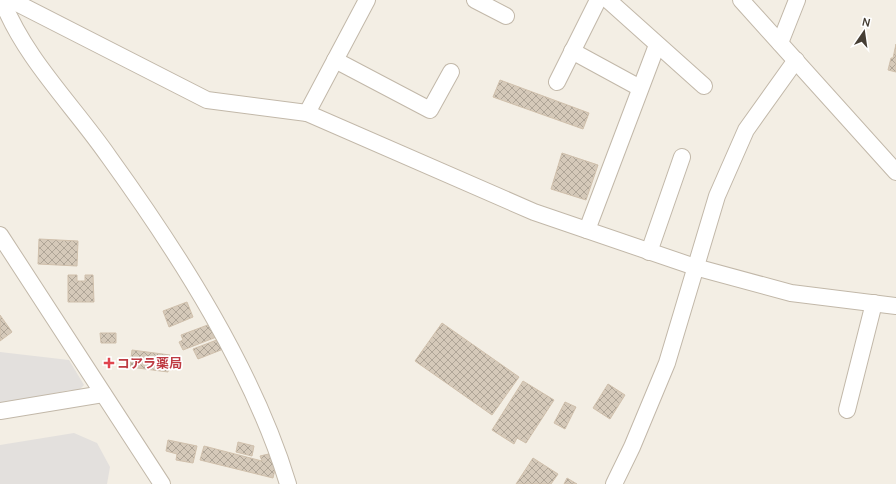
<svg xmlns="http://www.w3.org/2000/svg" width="896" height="484" viewBox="0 0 896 484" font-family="Manrope,'Noto Sans JP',sans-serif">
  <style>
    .parking { fill: #e3e0dd }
    .building { fill: url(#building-cross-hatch); stroke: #d0c0ac }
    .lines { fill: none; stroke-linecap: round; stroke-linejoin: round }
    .minor-casing { stroke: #c2b8a9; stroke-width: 18 }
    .minor { stroke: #fff; stroke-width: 16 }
    .health-dot { fill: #e0444e; stroke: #fff; stroke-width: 1.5 }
    .labels { text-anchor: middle; stroke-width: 3.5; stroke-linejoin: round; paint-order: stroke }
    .health-label { font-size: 13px; font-weight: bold; fill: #be3a42; stroke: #fff; text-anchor: start }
  </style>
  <defs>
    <pattern id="building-cross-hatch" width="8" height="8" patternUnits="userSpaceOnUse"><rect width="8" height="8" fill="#d5c9b9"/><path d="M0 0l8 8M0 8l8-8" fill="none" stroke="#afa597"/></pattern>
  </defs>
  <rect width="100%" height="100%" fill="#f3eee4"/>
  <g class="parking">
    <path d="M0,352l69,8 15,25 -6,6 -8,-1 -70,14z"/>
    <path d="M74,433l23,10 13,24 -3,17h-107v-39z"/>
  </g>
  <g class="building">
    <path d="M896,44v28l-8,-2 3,-12h2z"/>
    <path d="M500,80l89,33 -6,16 -90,-32z"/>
    <path d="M562,153l36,12 -12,35 -35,-11z"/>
    <path d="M39,239l39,2 -1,25 -39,-2z"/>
    <path d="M68,275h9v6h8v-6h8l1,27h-26z"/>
    <path d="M187,302l6,15 -24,10 -6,-16z"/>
    <path d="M0,315l12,17 -12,9z"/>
    <path d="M213,323l6,13 -36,14 -4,-8 4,-2 -2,-5z"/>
    <path d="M442,323l77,54 -27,38 -77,-54z"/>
    <path d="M100,333h16v10h-15z"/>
    <path d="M222,338l4,10 -28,11 -5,-10z"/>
    <path d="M132,350l38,5 -2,17 -38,-5z"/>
    <path d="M523,381l31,19 -28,43 -9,-5 -3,6 -22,-14z"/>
    <path d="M608,384l17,11 -15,24 -17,-11z"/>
    <path d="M565,402l11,5 -11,22 -11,-6z"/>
    <path d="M168,440l29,6 -4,17 -17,-3 1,-6 -11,-3z"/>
    <path d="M238,442l16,4 -2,10 -16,-4z"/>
    <path d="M204,446l58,15 -2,-5 13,-3 3,12 -3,13 -73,-18z"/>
    <path d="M533,458l25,16 -7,10h-35z"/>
    <path d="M567,478l10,6h-13z"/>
  </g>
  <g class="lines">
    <g class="minor-casing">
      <g id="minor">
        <path d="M2,0c23,59 71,105 107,157 70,97 144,212 179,327"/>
        <path d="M11,0l196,100 100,13 227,99 161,55 96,26 105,13"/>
        <path d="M475,0l31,16"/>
        <path d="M608,0l96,86"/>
        <path d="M741,0l155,172"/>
        <path d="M780,43l17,-43"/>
        <path d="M572,51l68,37"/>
        <path d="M335,60l95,50 21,-38"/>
        <path d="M557,82l41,-82"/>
        <path d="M307,113l60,-113"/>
        <path d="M587,230l70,-185"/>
        <path d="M0,235l162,249"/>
        <path d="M649,252l33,-95"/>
        <path d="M847,410l27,-107"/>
        <path d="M0,411l103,-17"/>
        <path d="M614,484l18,-37 35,-84 50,-167 29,-66 50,-70"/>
      </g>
    </g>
    <use href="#minor" class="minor"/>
  </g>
  <path class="health-dot" d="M107 357h4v4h4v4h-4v4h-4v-4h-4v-4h4z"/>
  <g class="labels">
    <g class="health-label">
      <text x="117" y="368">コアラ薬局</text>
    </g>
  </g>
  <g transform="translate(864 32) rotate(13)" stroke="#ffffff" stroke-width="3" paint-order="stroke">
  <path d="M0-3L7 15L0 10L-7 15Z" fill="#453e34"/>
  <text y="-6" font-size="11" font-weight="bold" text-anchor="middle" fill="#453e34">N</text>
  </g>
</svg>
